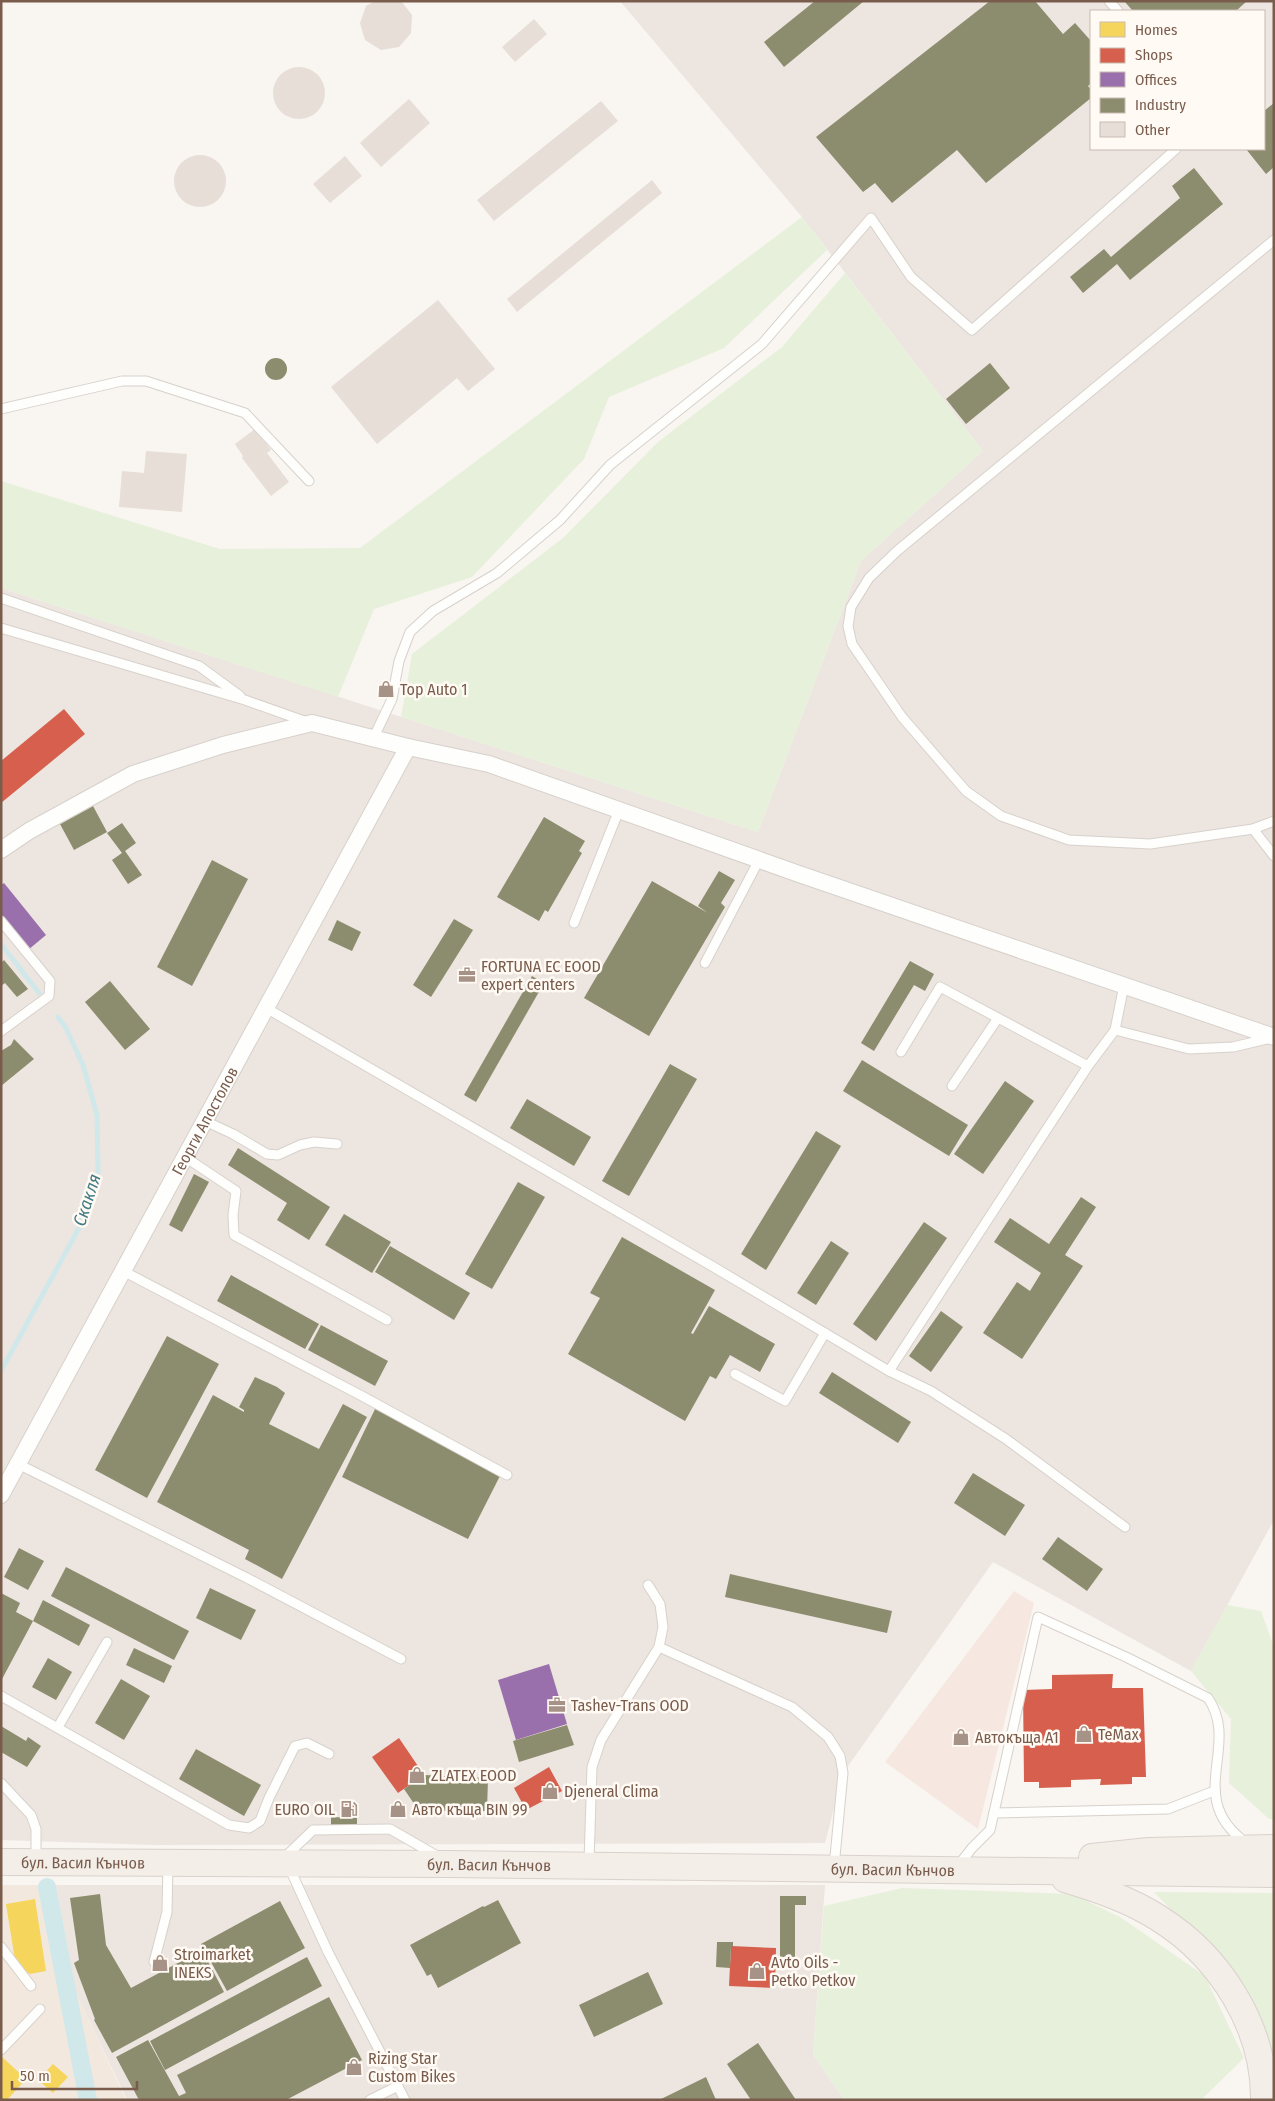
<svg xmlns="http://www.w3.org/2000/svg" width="1275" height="2101" viewBox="0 0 1275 2101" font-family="'Fira Sans Condensed',sans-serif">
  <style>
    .residential { fill: #f2e8de }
    .commercial { fill: #f6e8e1 }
    .industrial { fill: #ede5e0; fill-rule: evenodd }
    .green { fill: #e7f0db }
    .homes { fill: #f6d55c }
    .shops { fill: #d6604d }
    .offices { fill: #9970ab }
    .industry { fill: #8c8c6e }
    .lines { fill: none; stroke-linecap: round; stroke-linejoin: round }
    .stream { stroke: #d0e8ea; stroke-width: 5 }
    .canal { stroke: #d0e8ea; stroke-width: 18 }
    .building { fill: #e6ded7 }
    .lane-casing { stroke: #d7d1cb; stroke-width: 11 }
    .street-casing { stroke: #d7d1cb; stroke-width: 18 }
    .primary-casing { stroke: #dad1cc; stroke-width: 28 }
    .lane { stroke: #fefefd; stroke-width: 9 }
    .street { stroke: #fefefd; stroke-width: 16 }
    .primary { stroke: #f3eee8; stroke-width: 26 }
    .labels { text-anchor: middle; stroke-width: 5; stroke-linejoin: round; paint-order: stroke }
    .poi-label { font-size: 16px; fill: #7a5c4d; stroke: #fffaf3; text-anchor: start }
    .street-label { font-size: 16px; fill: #7a5c4d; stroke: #fffaf3 }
    .water-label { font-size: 18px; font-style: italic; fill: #437c86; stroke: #fffaf3 }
  </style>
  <rect width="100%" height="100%" fill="#f9f5f0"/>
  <path class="residential" d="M1,1885h55l20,108 50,107h-125z"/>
  <path class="commercial" d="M1014,1591l20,12 -56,226 -93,-67z"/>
  <g class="industrial">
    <path d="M620,1h654v1519l-83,151 -198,-109 -150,211 -18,70 -669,2 -155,-5v-1252l757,244 103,-271 122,-110 -181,-234zM1091,11h173v138h-173z"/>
    <path d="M56,1885h769l-12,169 31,46h-717l-51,-107z"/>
  </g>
  <g class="green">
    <path d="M802,217l25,33 -103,98 -115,49 -25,62 -112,118 -98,32 -36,88 -337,-109v-107l219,68 140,-1z"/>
    <path d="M845,273l138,178 -122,110 -103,271 -357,-115 11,-63 151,-116 95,-96 124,-95z"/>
    <path d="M1227,1605l34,6 13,36v172h-5l-40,-36 2,-64 -40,-48z"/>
    <path d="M902,1888l170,6 48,23 85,59 39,82 -43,42h-357l-31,-46 11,-148z"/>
    <path d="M1154,1892l120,1v162l-31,-69z"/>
  </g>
  <g class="homes">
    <path d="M35,1899l11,72 -16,3 -14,-8 -10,-62z"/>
    <path d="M1,2056l25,23 -19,21h-6z"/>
    <path d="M53,2064l15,13 -15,16 -15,-13z"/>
  </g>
  <g class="shops">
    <path d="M64,709l21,25 -84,69v-42z"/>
    <path d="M1113,1674l-1,14h31l3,89h-14v7l-32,1 1,-6 -30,1v7l-32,1v-6h-15l-1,-92 29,-1v-14z"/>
    <path d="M399,1738l25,37 -26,18 -26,-36z"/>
    <path d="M549,1767l13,24 -36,19 -12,-22z"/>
    <rect x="340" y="1802" width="16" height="14"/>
    <path d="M731,1946l45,2 -1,40 -46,-2z"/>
  </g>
  <g class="offices">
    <path d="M4,883l42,52 -18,15 -27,-33v-32z"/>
    <path d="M549,1664l18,60 -51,16 -18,-60z"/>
  </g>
  <g class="industry">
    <path d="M815,1h49l-80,66 -20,-25z"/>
    <path d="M990,1h45l28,33 12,-11 16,18v42l-3,3 3,4v8l-105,85 -29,-33 -65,53 -17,-20 -12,9 -47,-55z"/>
    <path d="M1124,1h123l-11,10h-103z"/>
    <path d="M1274,103v64l-8,7 -20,-25h18v-38z"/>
    <path d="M1194,168l29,36 -93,76 -13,-16 -34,29 -13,-16 34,-28 7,8 69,-59 -8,-12z"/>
    <circle cx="276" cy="369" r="11"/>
    <path d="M990,363l20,25 -44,36 -20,-25z"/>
    <path d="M93,806l14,26 -33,18 -14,-26z"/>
    <path d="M544,817l41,24 -6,10 3,2 -34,59 -3,-2 -6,11 -42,-24z"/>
    <path d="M122,823l14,20 -11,8 17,24 -14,9 -16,-24 10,-7 -15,-20z"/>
    <path d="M212,860l36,19 -56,107 -35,-19z"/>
    <path d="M719,871l16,9 -14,23 4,4 -76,129 -65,-38 68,-117 56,32 -10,-7z"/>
    <path d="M454,919l19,11 -42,67 -18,-12z"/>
    <path d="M337,920l24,12 -9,19 -24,-11z"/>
    <path d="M4,960l24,29 -11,8 -12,-14 -4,3v-23z"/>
    <path d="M910,961l24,13 -9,17 -11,-6 -40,66 -13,-8z"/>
    <path d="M532,976l12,7 -68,119 -12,-7z"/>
    <path d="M110,981l40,48 -25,21 -40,-48z"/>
    <path d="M14,1039l20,20 -33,27v-35l10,-6z"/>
    <path d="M862,1060l106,65 -19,31 -106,-65z"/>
    <path d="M670,1064l27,15 -68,117 -27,-15z"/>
    <path d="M1005,1081l29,20 -51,73 -29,-20z"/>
    <path d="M527,1099l64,38 -17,29 -64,-38z"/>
    <path d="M816,1131l25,15 -75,124 -25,-16z"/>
    <path d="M238,1148l92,59 -21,33 -32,-20 10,-17 -59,-38z"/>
    <path d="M194,1174l15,8 -27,50 -13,-7z"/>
    <path d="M518,1182l27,15 -53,92 -27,-15z"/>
    <path d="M1081,1197l15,10 -31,48 18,11 -61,93 -39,-26 34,-51 13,9 11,-18 -47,-31 16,-24 39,26z"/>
    <path d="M344,1214l47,28 -19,31 -47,-28z"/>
    <path d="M924,1222l23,16 -71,103 -23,-17z"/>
    <path d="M622,1237l93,53 -24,43 2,1 16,-28 66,38 -15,28 -30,-17 -14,24 -6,-3 -25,45 -117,-67 32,-56 -10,-5z"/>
    <path d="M831,1241l18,12 -33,52 -19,-12z"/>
    <path d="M390,1246l80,47 -16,27 -79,-48z"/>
    <path d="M231,1275l88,49 -14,25 -88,-48z"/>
    <path d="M941,1311l22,16 -32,45 -22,-16z"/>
    <path d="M321,1325l67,36 -13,25 -67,-36z"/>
    <path d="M167,1336l52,28 -72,134 -52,-28z"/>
    <path d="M832,1372l79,50 -13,21 -79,-50z"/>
    <path d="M255,1377l22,10 8,6 -16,31 50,25 24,-45 24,13 -85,162 -37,-20 4,-9 -92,-48 56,-107 31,17v-2l-5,-3z"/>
    <path d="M377,1405l127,63 -36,71 -126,-62z"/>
    <path d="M973,1473l52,32 -20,31 -51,-33z"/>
    <path d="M1058,1537l45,32 -16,22 -45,-32z"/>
    <path d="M19,1548l25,13 -16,29 -24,-13z"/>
    <path d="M66,1567l123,64 -15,29 -123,-64z"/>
    <path d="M730,1574l162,37 -5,22 -162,-36z"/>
    <path d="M210,1588l46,22 -15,30 -45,-22z"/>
    <path d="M1,1593l19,10 -4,9 17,9 -32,60z"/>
    <path d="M43,1600l47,25 -11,21 -46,-25z"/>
    <path d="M134,1648l38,18 -8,17 -38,-18z"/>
    <path d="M48,1658l24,14 -16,28 -24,-13z"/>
    <path d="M121,1679l29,17 -26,44 -29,-17z"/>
    <path d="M567,1725l7,20 -55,17 -6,-21z"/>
    <path d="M1,1726l25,15 2,-4 13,9 -14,21 -26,-15z"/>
    <path d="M196,1749l65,36 -17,31 -65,-37z"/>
    <path d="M424,1775l64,3 -1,33h-68l-15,-22z"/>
    <path d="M331,1817l26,1v15h-26z"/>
    <path d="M100,1894l6,51 25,43 71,-38 22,42 -112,61 -18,-33 1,-1 -21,-56 5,-3 -9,-62z"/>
    <path d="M780,1896h26v9h-11v59h-15z"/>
    <path d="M498,1900l23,43 -83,45 -7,-14 -4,2 -17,-31 73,-39 1,1z"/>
    <path d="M280,1901l25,47 -78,43 -26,-47z"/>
    <path d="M717,1942h16v5l-2,-1 -1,22 -14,-1z"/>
    <path d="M307,1957l15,29 -157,84 -15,-29z"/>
    <path d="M648,1972l15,32 -69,33 -15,-32z"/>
    <path d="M329,1997l33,63 -76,40h-147l-23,-43 32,-17 31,56 7,-3 -9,-18z"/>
    <path d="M758,2043l38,57h-45l-24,-36z"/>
    <path d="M706,2077l10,23h-57z"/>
  </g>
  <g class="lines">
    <g class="stream">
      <path d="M1,944l38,49"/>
      <path d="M1,1371l79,-145 18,-54 -1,-57 -14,-50 -17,-37 -8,-11"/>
    </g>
    <path class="canal" d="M47,1887l41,213"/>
  </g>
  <g class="building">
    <path d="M375,1h26l11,14 -1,18 -12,14 -18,3 -16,-10 -5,-17 6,-17z"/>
    <path d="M534,19l13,15 -32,28 -13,-15z"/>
    <circle cx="299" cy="93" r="26"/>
    <path d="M409,99l21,24 -49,44 -21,-24z"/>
    <path d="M601,101l17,20 -124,100 -17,-21z"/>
    <circle cx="200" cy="181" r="26"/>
    <path d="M345,156l17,20 -32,27 -17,-19z"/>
    <path d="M652,180l10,13 -145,119 -10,-13z"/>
    <path d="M438,300l57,69 -27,22 -11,-13 -80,66 -46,-57z"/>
    <path d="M255,429l16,21 -4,3 22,29 -18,14 -29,-38 1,-2 -8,-12z"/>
    <path d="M146,451l41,3 -5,58 -63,-5 3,-36 22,2z"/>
  </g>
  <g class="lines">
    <g class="lane-casing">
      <g id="lane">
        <path d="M1109,1l9,10"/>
        <path d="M1274,240l-377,311 -28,27 -18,29 -3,19 4,18 50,73 64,74 35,25 68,24 81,4 103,-15 21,-8"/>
        <path d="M1,409l121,-28h24l99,32 64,68"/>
        <path d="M1,598l198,68 41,30"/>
        <path d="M1,628l244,72 62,22"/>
        <path d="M373,739l19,-40 7,-38 11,-29 23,-21 64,-38 63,-53 50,-55 152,-121 109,-126 40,59 61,53 204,-181"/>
        <path d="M1253,829l21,27"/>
        <path d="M1,921l49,60 -1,15 -48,35"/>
        <path d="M574,923l45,-113"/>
        <path d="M705,963l54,-103"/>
        <path d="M266,1008l451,261 172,102 42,20 75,48 119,88"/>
        <path d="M1115,1030l74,19 44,-2 38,-9"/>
        <path d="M901,1052l39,-65 148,79"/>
        <path d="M952,1086l46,-68"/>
        <path d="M205,1121l28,13 34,20 11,1 22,-10 14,-3 23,2"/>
        <path d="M185,1157l51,34 -3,24 1,20 153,85"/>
        <path d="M123,1271l239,125 145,79"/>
        <path d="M889,1371l199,-305 27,-36 9,-45"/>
        <path d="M735,1374l50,27 40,-68"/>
        <path d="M18,1464l229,114 154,81"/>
        <path d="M659,1647l133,60 36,30 12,19 3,17 -9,94"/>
        <path d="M1,1696l228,129 20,3 11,-7 9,-23 26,-52 12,-3 22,11"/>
        <path d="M58,1727l49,-85"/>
        <path d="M1,1783l30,32 5,14v31"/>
        <path d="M994,1813l174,-4 46,-18"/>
        <path d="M284,1858l29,-28 77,-1 47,27"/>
        <path d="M589,1862l3,-95 9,-27 58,-93 4,-20 -3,-23 -12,-19"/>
        <path d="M289,1867l39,85 77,148"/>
        <path d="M957,1867l15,-19 18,-18 48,-213 88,40 82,41c33,48 -24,99 37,144"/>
        <path d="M1,1947l30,39"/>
        <path d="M154,1962l13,-50 1,-48"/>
        <path d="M1,2050l39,-41"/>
        <path d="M370,2100l28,-14"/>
      </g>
    </g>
    <g class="street-casing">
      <g id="street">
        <path d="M1,850l28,-19 104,-57 90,-29 89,-22 96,24 81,17 310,110 475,163"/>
        <path id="s1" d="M1,1495l407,-748"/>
      </g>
    </g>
    <g class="primary-casing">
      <g id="primary">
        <path d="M1092,1857l57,-6 125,-3"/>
        <path id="s2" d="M1,1862l449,2 824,10"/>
        <path d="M1065,1879c33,10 66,21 95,40 60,38 105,108 104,181"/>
      </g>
    </g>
    <use href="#lane" class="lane"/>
    <use href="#street" class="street"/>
    <use href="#primary" class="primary"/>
  </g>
  <defs>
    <g id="shop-bare" transform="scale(1.35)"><path d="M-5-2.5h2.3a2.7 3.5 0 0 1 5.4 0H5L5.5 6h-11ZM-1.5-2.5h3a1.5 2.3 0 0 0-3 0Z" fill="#a69286" stroke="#fffaf3" stroke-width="2.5" paint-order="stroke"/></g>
    <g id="office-bare" transform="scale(1.35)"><path d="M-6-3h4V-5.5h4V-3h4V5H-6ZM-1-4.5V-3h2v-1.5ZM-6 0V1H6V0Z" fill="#a69286" stroke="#fffaf3" stroke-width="2.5" paint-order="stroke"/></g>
    <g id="fuel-bare" transform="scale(1.35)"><path d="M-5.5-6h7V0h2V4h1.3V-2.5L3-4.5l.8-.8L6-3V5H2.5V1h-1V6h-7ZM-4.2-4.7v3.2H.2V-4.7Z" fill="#a69286" stroke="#fffaf3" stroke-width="2.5" paint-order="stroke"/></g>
  </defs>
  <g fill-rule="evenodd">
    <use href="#shop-bare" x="386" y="689"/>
    <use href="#office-bare" x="467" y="975"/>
    <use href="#office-bare" x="557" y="1705"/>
    <use href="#shop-bare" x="1084" y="1734"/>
    <use href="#shop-bare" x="961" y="1737"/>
    <use href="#shop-bare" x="417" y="1775"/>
    <use href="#shop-bare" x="550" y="1791"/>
    <use href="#fuel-bare" x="349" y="1809"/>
    <use href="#shop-bare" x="398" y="1809"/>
    <use href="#shop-bare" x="160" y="1963"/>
    <use href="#shop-bare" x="757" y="1971"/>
    <use href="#shop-bare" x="354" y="2067"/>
  </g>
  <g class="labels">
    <g class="poi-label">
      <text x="400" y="695">Top Auto 1</text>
      <text x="481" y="972">FORTUNA EC EOOD<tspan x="481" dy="18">expert centers</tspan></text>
      <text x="571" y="1711">Tashev-Trans OOD</text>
      <text x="1098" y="1740">TeMax</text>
      <text x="975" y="1743">Автокъща А1</text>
      <text x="431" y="1781">ZLATEX EOOD</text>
      <text x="564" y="1797">Djeneral Clima</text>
      <text x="335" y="1815" text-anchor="end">EURO OIL</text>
      <text x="412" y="1815">Авто къща BIN 99</text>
      <text x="174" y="1960">Stroimarket<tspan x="174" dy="18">INEKS</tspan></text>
      <text x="771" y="1968">Avto Oils -<tspan x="771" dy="18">Petko Petkov</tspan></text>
      <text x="368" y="2064">Rizing Star<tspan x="368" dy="18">Custom Bikes</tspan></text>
    </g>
    <g class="street-label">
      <text dy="6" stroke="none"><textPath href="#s1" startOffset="426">Георги Апостолов</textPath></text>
      <text dy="6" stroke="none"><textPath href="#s2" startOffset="82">бул. Васил Кънчов</textPath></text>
      <text dy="6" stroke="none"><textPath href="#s2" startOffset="488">бул. Васил Кънчов</textPath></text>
      <text dy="6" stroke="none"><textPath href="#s2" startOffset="892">бул. Васил Кънчов</textPath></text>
    </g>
    <g class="water-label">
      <text transform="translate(87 1200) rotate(-72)" y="6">Скакля</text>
    </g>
  </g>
  <rect width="1275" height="2101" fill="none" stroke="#7a5c4d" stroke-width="5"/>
  <rect x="1090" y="10" width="175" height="140" fill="#fffaf3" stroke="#cabbb1"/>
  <rect x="1100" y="22" width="25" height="15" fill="#f6d55c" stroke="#cabbb1"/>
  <text x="1135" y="35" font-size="15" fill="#7a5c4d">Homes</text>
  <rect x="1100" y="48" width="25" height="15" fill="#d6604d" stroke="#cabbb1"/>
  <text x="1135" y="60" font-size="15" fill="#7a5c4d">Shops</text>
  <rect x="1100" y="72" width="25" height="15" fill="#9970ab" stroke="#cabbb1"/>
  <text x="1135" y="85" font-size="15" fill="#7a5c4d">Offices</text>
  <rect x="1100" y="98" width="25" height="15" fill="#8c8c6e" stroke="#cabbb1"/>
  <text x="1135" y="110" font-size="15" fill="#7a5c4d">Industry</text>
  <rect x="1100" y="122" width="25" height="15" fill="#e6ded7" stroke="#cabbb1"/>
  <text x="1135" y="135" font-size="15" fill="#7a5c4d">Other</text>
  <path d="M12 2081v8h125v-8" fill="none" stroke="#7a5c4d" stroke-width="2.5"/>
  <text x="20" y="2081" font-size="15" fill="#7a5c4d" stroke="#fffaf3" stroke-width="4" paint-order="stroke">50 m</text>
</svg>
